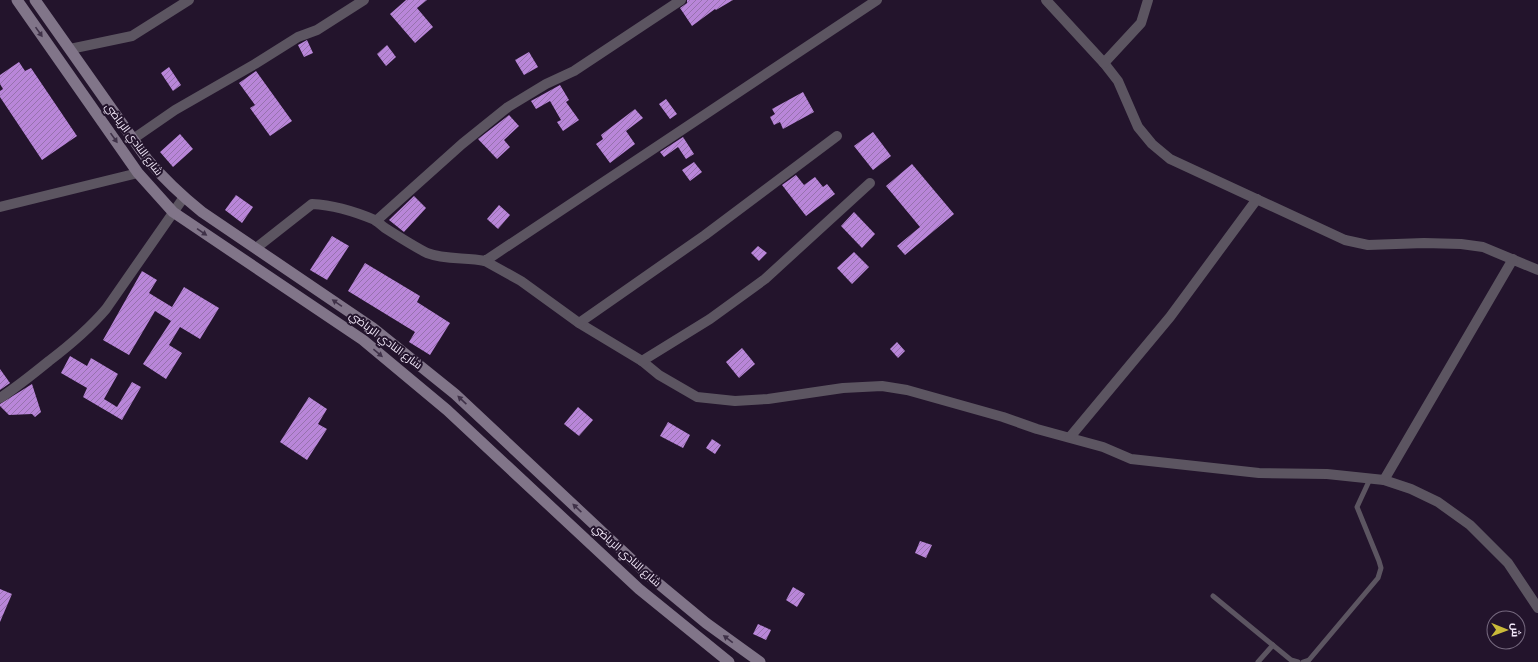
<svg xmlns="http://www.w3.org/2000/svg" width="1538" height="662" viewBox="0 0 1538 662" font-family="Signika,Cairo,sans-serif">
  <style>
    .building { fill: url(#building-hatch) }
    .lines { fill: none; stroke-linecap: round; stroke-linejoin: round }
    .service { stroke: #5c5561; stroke-width: 5 }
    .minor { stroke: #5c5561; stroke-width: 10 }
    .secondary { stroke: #817589; stroke-width: 11 }
    .oneway { fill: #3f3148 }
    .labels { text-anchor: middle; stroke-width: 4; stroke-linejoin: round; paint-order: stroke }
    .street-label { font-size: 11px; fill: #f1e7f8; stroke: #23142c }
  </style>
  <defs>
    <pattern id="building-hatch" width="6" height="6" patternUnits="userSpaceOnUse"><rect width="6" height="6" fill="#b986d9"/><path d="M-1 1l2-2M0 6l6-6M5 7l2-2" fill="none" stroke="#9772ae"/></pattern>
  </defs>
  <rect width="100%" height="100%" fill="#23142c"/>
  <g class="building">
    <path d="M406,0h21l-10,8 16,19 -18,16 -25,-29z"/>
    <path d="M687,0h46l-17,10 -1,-1 -23,17 -12,-18 7,-5z"/>
    <path d="M307,40l6,13 -9,4 -6,-12z"/>
    <path d="M387,45l9,12 -10,9 -9,-12z"/>
    <path d="M529,52l9,15 -14,8 -9,-15z"/>
    <path d="M19,62l6,9 6,-3 46,68 -35,24 -42,-63v-6l3,-2 -3,-5v-9z"/>
    <path d="M169,67l12,18 -8,6 -12,-18z"/>
    <path d="M256,71l36,50 -22,15 -20,-28 5,-3 -16,-22z"/>
    <path d="M560,85l9,15 -3,2 13,18 -16,11 -6,-9 4,-2 -11,-19 -14,8 -5,-8z"/>
    <path d="M803,92l11,20 -31,17 -3,-7 -6,3 -4,-8 5,-3 -3,-5z"/>
    <path d="M666,99l11,15 -7,5 -11,-15z"/>
    <path d="M635,109l8,9 -17,13 9,13 -25,19 -14,-19 7,-5 -2,-4z"/>
    <path d="M509,115l10,11 -15,14 6,7 -13,12 -19,-20z"/>
    <path d="M873,132l18,24 -18,14 -19,-24z"/>
    <path d="M180,134l13,15 -20,18 -13,-15z"/>
    <path d="M683,137l11,17 -8,5 -8,-12 -14,10 -4,-5z"/>
    <path d="M694,162l8,10 -12,9 -8,-11z"/>
    <path d="M912,164l42,50 -49,41 -8,-9 23,-19 -34,-41z"/>
    <path d="M796,175l8,10 11,-8 8,10 4,-3 8,10 -29,22 -24,-31z"/>
    <path d="M236,195l17,12 -11,16 -17,-13z"/>
    <path d="M414,196l12,12 -22,24 -15,-12z"/>
    <path d="M499,205l11,10 -12,14 -11,-10z"/>
    <path d="M854,212l21,22 -13,14 -21,-22z"/>
    <path d="M332,236l17,10 -22,34 -17,-10z"/>
    <path d="M758,246l9,7 -8,8 -8,-8z"/>
    <path d="M854,252l15,15 -17,17 -15,-16z"/>
    <path d="M365,263l55,33 -3,6 33,21 -20,32 -21,-13 6,-10 -67,-41z"/>
    <path d="M142,271l15,9 -8,13 23,14 12,-20 35,21 -19,31 -20,-12 -11,18 13,8 -16,26 -23,-15 28,-43 -16,-10 -26,44 -26,-15z"/>
    <path d="M897,342l8,9 -7,7 -8,-9z"/>
    <path d="M742,348l13,16 -16,14 -13,-16z"/>
    <path d="M70,356l17,10 4,-8 27,16 -14,25 13,8 15,-25 9,5 -19,33 -39,-23 4,-9 -26,-15z"/>
    <path d="M0,369l10,14 -10,7z"/>
    <path d="M32,384l9,28 -6,5 -3,-3 -23,1 -9,-9v-2z"/>
    <path d="M309,397l18,12 -9,15 9,5 -20,31 -27,-18z"/>
    <path d="M578,407l15,13 -14,16 -15,-12z"/>
    <path d="M668,422l22,13 -7,13 -23,-12z"/>
    <path d="M712,439l9,6 -6,9 -9,-6z"/>
    <path d="M920,541l12,4 -6,13 -11,-5z"/>
    <path d="M793,587l12,7 -8,13 -11,-7z"/>
    <path d="M0,589l12,5 -12,28z"/>
    <path d="M758,624l13,6 -5,10 -13,-6z"/>
  </g>
  <g class="lines">
    <g class="service">
      <path d="M1213,596l78,64 7,2"/>
      <path d="M1258,662l15,-17"/>
      <path d="M1303,662l6,-2 69,-82 3,-10 -2,-7 -22,-54 13,-28"/>
    </g>
    <g class="minor">
      <path d="M1046,0l58,63 14,18 20,46 14,17 18,15 175,81 23,5 56,-2 37,1 22,3 55,23"/>
      <path d="M70,49l62,-13 57,-36"/>
      <path d="M1104,63l37,-40 7,-23"/>
      <path d="M133,139l42,-29 80,-46 43,-27 19,-7 47,-30"/>
      <path d="M0,207l138,-34"/>
      <path d="M376,221l86,-77 46,-37 38,-23 28,-13 107,-71"/>
      <path d="M256,248l56,-44c21,1 44,8 63,16 3,2 6,5 10,8 11,7 30,19 42,25 18,7 40,4 58,8l392,-261"/>
      <path d="M485,261l36,20 58,42 63,38 17,14 38,22 38,4 33,-2 75,-11 39,-2 25,4 96,27 34,12 66,18 28,12 128,14 68,1 57,6 27,9 27,13 32,23 38,38 30,45"/>
      <path d="M579,323l126,-88 132,-99"/>
      <path d="M642,361l68,-42 55,-40 105,-96"/>
      <path d="M0,398c17,-11 33,-24 49,-37 21,-16 40,-32 57,-52l78,-112"/>
      <path d="M1070,437l100,-120 87,-118"/>
      <path d="M1384,480l129,-221"/>
    </g>
    <g class="secondary">
      <path d="M17,0l121,173 35,39 190,128 84,70 192,179 90,73"/>
      <path d="M35,0l112,159c17,20 35,37 55,53l171,116 82,66 192,180 59,49 54,39"/>
    </g>
  </g>
  <defs><path id="oneway-solid" d="M-6-.8H1V-3.2L6.5 0L1 3.2V.8H-6Z"/></defs>
  <g class="oneway">
    <use href="#oneway-solid" transform="translate(39 32) rotate(55)"/>
    <use href="#oneway-solid" transform="translate(114 138) rotate(55)"/>
    <use href="#oneway-solid" transform="translate(202 232) rotate(34)"/>
    <use href="#oneway-solid" transform="translate(337 303) rotate(-146)"/>
    <use href="#oneway-solid" transform="translate(378 353) rotate(40)"/>
    <use href="#oneway-solid" transform="translate(462 400) rotate(-137)"/>
    <use href="#oneway-solid" transform="translate(577 508) rotate(-137)"/>
    <use href="#oneway-solid" transform="translate(728 639) rotate(-143)"/>
  </g>
  <g class="labels">
    <g class="street-label">
      <text transform="translate(134 139) rotate(53)" y="4">شارع النادي الرياضي</text>
      <text transform="translate(386 340) rotate(37)" y="4">شارع النادي الرياضي</text>
      <text transform="translate(627 555) rotate(42)" y="4">شارع النادي الرياضي</text>
    </g>
  </g>
  <g transform="translate(1506 630) rotate(91)"><circle r="19" fill="#23142c" stroke="#75687e"/>
  <path d="M0-3L7 15L0 10L-7 15Z" fill="#caba39"/>
  <text y="-6" font-size="11" font-weight="bold" text-anchor="middle" fill="#f1e7f8">ش</text>
  </g>
</svg>
